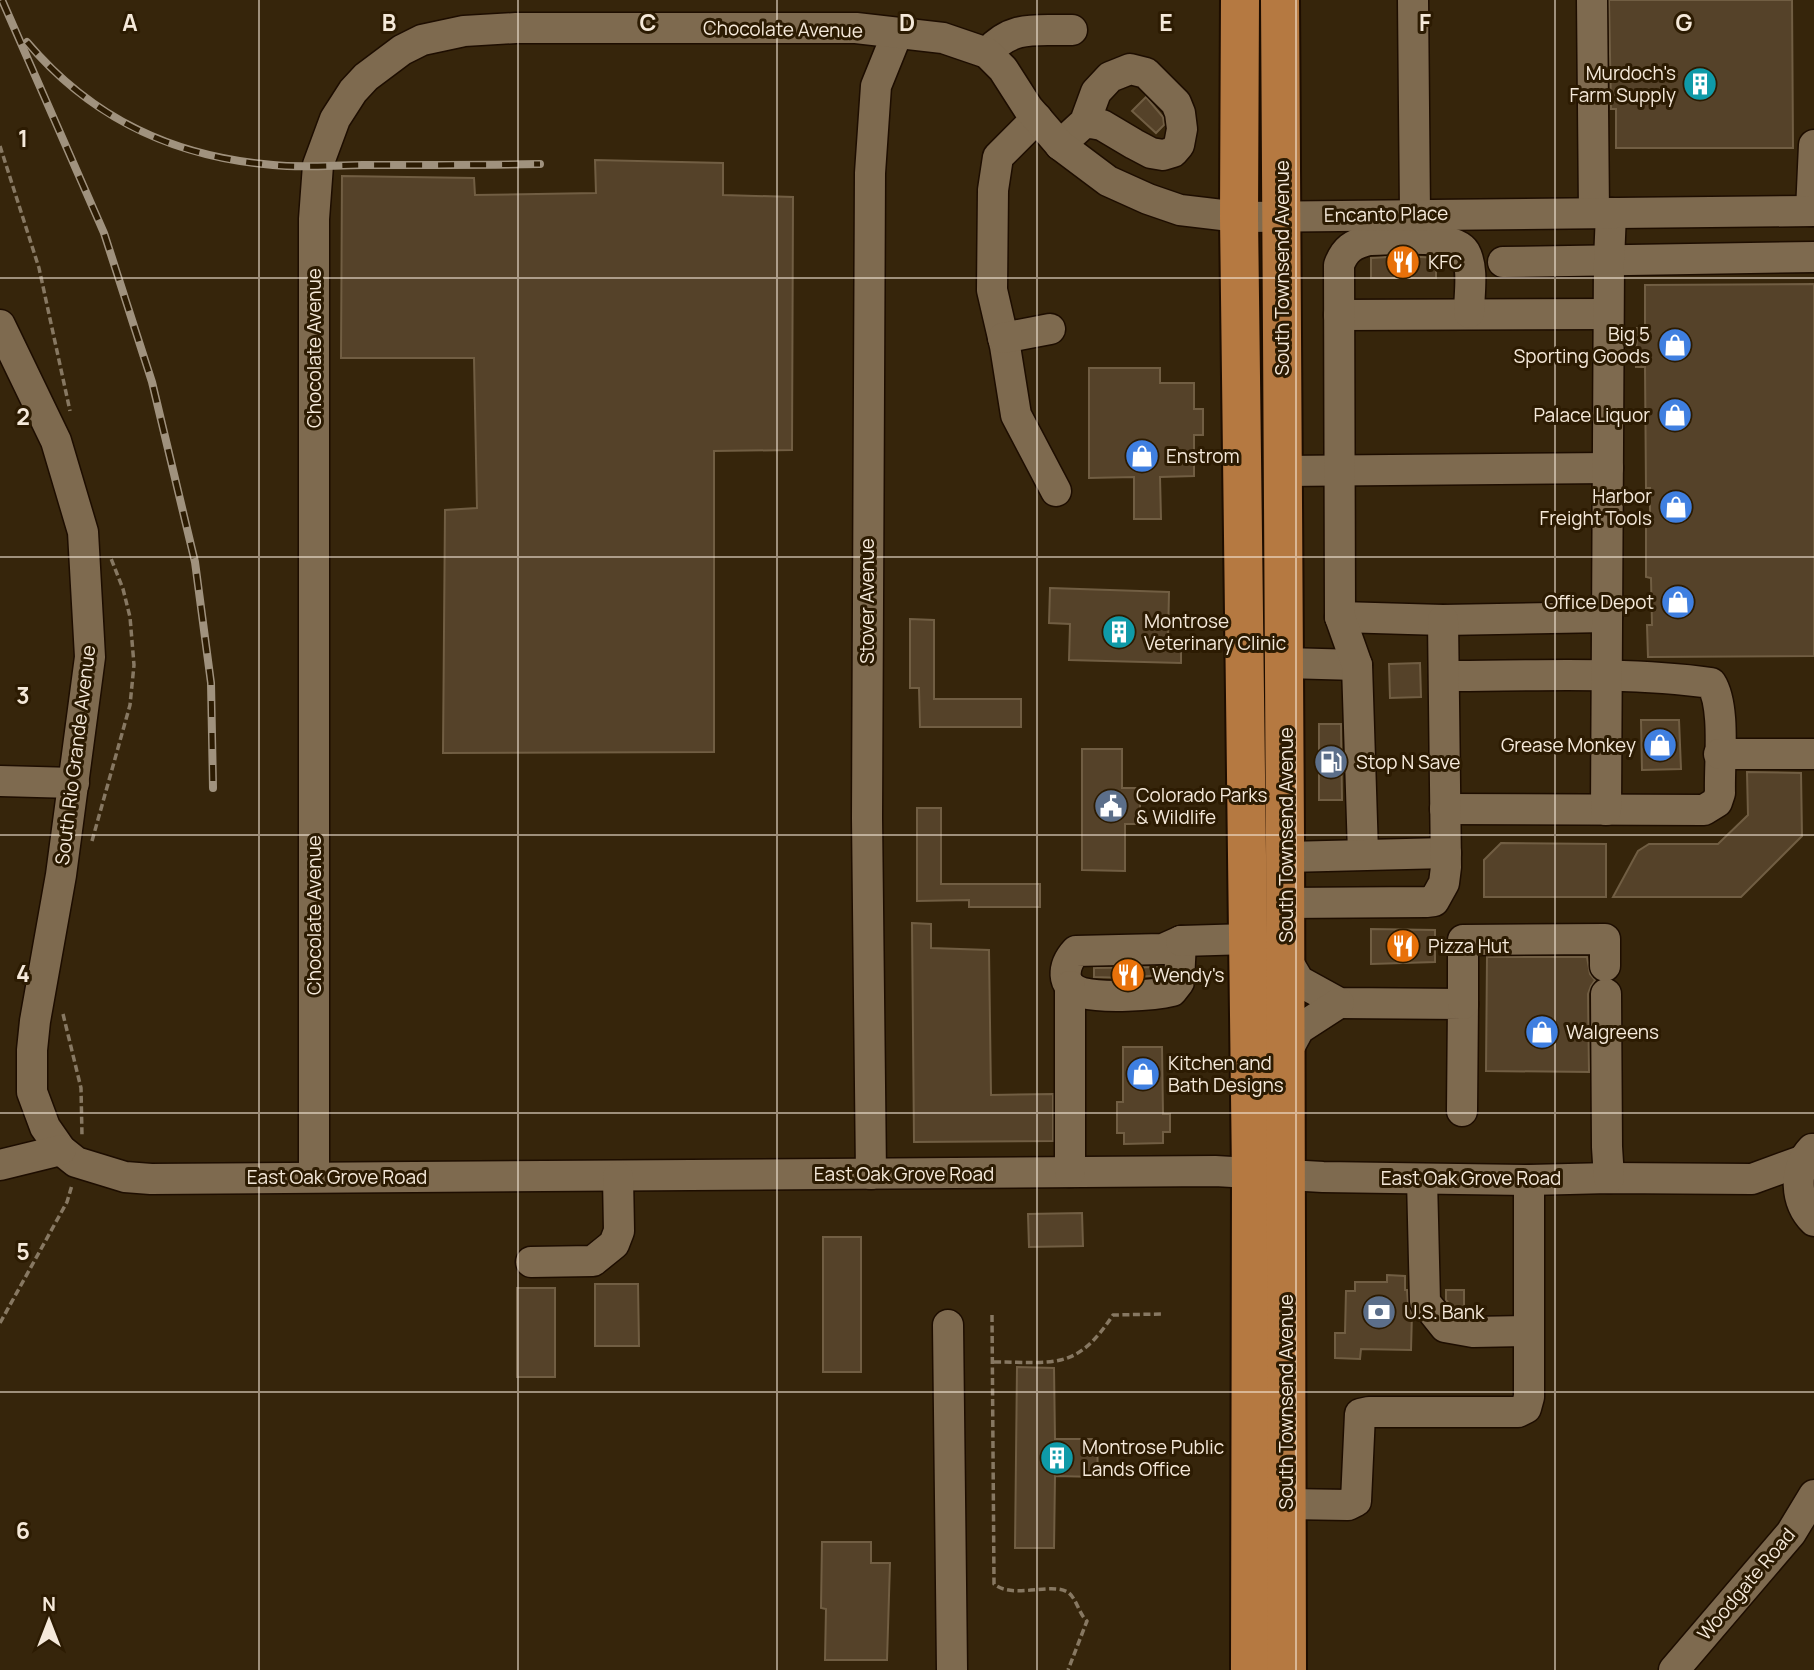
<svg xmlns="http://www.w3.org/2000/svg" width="1814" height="1670" viewBox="0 0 1814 1670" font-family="Manrope,sans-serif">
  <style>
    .building { fill: #554229; stroke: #715e43; stroke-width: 2 }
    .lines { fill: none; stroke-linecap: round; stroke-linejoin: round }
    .minor-casing { stroke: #1d0d00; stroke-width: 33 }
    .highway-casing { stroke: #1d0d00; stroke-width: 42 }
    .path { stroke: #877862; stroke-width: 3.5; stroke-dasharray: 7 3.5; stroke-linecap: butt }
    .minor { stroke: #7e6a4f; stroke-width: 30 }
    .highway { stroke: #b57941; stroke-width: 38 }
    .rail-casing { stroke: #a0927e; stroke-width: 8 }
    .rail { stroke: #2c1b02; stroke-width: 5; stroke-dasharray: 16; stroke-linecap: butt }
    .grid { fill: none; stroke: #f5e9da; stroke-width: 2; stroke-opacity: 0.55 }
    .labels { text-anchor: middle; stroke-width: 6; stroke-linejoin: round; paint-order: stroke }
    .street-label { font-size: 19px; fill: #f5e9da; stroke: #2c1b02 }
    .poi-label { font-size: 19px; fill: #f5e9da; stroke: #2c1b02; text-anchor: start }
    .grid-label { font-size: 23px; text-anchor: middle; font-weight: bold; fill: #f5e9da; stroke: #2c1b02; stroke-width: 6; stroke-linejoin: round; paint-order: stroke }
  </style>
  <rect width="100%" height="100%" fill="#36250b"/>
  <g class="building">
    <path d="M1609,0h183l1,148h-177v-39h-5z"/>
    <path d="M1146,97l17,20 1,8 -8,8 -24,-22z"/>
    <path d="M595,160l128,3v32l70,2 -1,253 -78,1v301l-271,1 2,-243 32,-2 -3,-150h-133l1,-182 132,2 1,17 121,-2z"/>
    <path d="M1406,256l30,2v20h-65v-20z"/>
    <path d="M1814,284v372l-166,1 -1,-32h5l-1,-47 -5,-1v-53h4v-36h-4l-1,-121h-9l1,-39h8v-43z"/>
    <path d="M1089,368h71v15h34v26h9v26h-9v41l-34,1 1,42h-27v-42l-45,1z"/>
    <path d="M1050,588l119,4 -1,49 13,1v21l-112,-3 1,-36 -21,-1z"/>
    <path d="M910,619l24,1v79h87v28h-101l-1,-39h-9z"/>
    <path d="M1420,663l1,34 -31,1 -1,-34z"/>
    <path d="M1641,720h38l2,49 -39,1z"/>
    <path d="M1319,724h22l1,76h-23z"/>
    <path d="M1082,749h40v39h18v36h-15v47l-43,-1z"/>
    <path d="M1747,772l54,1 1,63 -61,61h-128l25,-46 11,-7h69l30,-29z"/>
    <path d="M917,808h24v76h99v23h-71v-7l-52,1z"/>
    <path d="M1501,843l105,1v53h-122v-37z"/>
    <path d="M912,923l19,1v24l58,2 2,145 62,-1v47l-139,1z"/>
    <path d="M1371,929l64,1v32l-64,2z"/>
    <path d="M1487,957h100l3,17 5,6 -4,6 -3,8 1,78 -103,-1z"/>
    <path d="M1162,967l-2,8 -33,3 -33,-1v-9z"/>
    <path d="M1123,1047h39l1,67h7v18h-7v11l-39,1v-11h-7v-31h6z"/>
    <path d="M1082,1213l1,33 -54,1 -1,-33z"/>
    <rect x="823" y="1237" width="38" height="135"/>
    <path d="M1387,1275l18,1v14h2l1,13 4,10 -1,37 -50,-1 -1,10 -25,-1v-25h10l1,-42h9v-9h32z"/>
    <path d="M595,1284h43l1,62h-44z"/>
    <rect x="517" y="1288" width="38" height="89"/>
    <path d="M1446,1290h18v23l-9,-2 -9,-11z"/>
    <path d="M1017,1367l37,1 1,71h42l1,38 -43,-1 -1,72h-39z"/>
    <path d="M822,1542h49v21h19l-3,97h-62l1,-51 -5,-1z"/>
  </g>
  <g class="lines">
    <g class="minor-casing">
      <g id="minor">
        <path d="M1413,0l2,214"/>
        <path d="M1592,0l2,212"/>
        <path d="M987,53c26,-29 49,-22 85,-23"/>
        <path d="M1037,118l-39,39 -5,33 -1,100 13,56 11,69 40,76"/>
        <path d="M1060,145l25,-23 11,-30 14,-15 20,-8 16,4 30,30 4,10 2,16 -3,16 -6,7 -10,3 -12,-2 -17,-9 -32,-19 -17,-3"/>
        <path d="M1811,211l3,-66"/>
        <path d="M1503,262l311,-5"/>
        <path d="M1339,315l269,-1"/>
        <path d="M0,325l56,116 27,91 7,125 -29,218 -26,146 -3,29v42l13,35 16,23 15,12 49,15 26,2 1064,-8 108,6 206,3 80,-2 143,1 52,-19"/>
        <path d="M1003,338l47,-9"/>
        <path d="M1284,471l324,-3"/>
        <path d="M1340,617l103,3 164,-3"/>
        <path d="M1286,663l71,2"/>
        <path d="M1444,676c87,0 182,-5 267,7 15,23 8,80 9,110l-3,9 -13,8 -259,-1"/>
        <path d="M1719,754h95"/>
        <path d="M0,781l74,2"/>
        <path d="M1606,810l3,-549 2,-48"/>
        <path d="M1363,853l-6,-188 -17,-48 -1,-352c6,-16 14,-21 30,-25 21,0 85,-7 96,12 9,16 4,43 4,61"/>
        <path d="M1287,857l159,-4"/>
        <path d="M1285,903l141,-1 8,-1 10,-18 2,-16 -3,-247"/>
        <path d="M1181,941l-2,41 -7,9c-20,5 -69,7 -89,2 -24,-6 -20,-28 -7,-42l87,-2z"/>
        <path d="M1181,941l68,-2"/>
        <path d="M1286,959l13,22 40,22 124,1 -1,107"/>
        <path d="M1606,994l1,153 2,31"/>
        <path d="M1463,1004v-64l142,-1v27"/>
        <path d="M1284,1057l15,-28 40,-26"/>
        <path d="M1812,1149c-19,20 -17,53 2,72"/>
        <path d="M0,1165l61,-15"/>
        <path d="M1070,1172v-186"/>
        <path d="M871,1174l-4,-356 3,-645 6,-87 21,-52"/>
        <path d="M314,1176v-957l4,-54 17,-46 18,-28 13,-14 36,-27 20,-10 42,-9 52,-3h340l87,10 44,15 16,16 25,39 32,37 48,36 40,18 32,11 59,7 575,-6"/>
        <path d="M1422,1179l3,123 20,25 28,5 55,-1"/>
        <path d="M531,1262l62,-1 21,-17 5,-13 -1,-54"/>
        <path d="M948,1325l4,345"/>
        <path d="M1287,1504l61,1 8,-4 4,-87 9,-2h149l8,-4 3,-11v-217"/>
        <path d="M1674,1670l117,-137 23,-38"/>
      </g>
    </g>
    <g class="highway-casing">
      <g id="highway">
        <path d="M1240,0l-1,217 12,957 -1,496"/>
        <path d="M1280,0c6,557 5,1113 7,1670"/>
      </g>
    </g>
    <g class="path">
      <path d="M0,146l39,122 31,143"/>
      <path d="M92,841l38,-136 4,-40 -4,-48 -7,-28 -13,-33"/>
      <path d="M63,1014l18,74 1,48"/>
      <path d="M992,1315l2,269c19,16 59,-3 75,9 8,7 10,21 18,28l-19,49"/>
      <path d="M0,1323l67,-121 5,-17"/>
      <path d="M994,1362c61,0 82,9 119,-47l48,-1"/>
    </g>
    <use href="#minor" class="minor"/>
    <use href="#highway" class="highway"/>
    <g class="rail-casing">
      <g id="rail">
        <path d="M2,0l102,233 48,149 43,180 16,121 2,105"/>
        <path d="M27,42c65,77 147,115 246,123 30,3 61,0 90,0 59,0 118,0 177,-1"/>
      </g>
    </g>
    <use href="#rail" class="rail"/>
  </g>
  <path class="grid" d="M259,0v1670M518,0v1670M777,0v1670M1037,0v1670M1296,0v1670M1555,0v1670M0,278h1814M0,557h1814M0,835h1814M0,1113h1814M0,1392h1814"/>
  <defs>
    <g id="building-disc" transform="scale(1.75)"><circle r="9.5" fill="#0f9aa8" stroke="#2c1b02"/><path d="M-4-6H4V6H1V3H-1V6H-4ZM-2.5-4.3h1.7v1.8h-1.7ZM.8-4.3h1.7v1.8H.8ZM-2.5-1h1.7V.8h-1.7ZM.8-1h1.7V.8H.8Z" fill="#fff"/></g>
    <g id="restaurant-disc" transform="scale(1.75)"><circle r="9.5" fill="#e8710a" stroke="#2c1b02"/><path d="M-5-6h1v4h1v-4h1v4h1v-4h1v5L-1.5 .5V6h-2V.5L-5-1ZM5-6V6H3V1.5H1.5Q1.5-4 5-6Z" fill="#fff"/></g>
    <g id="shop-disc" transform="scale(1.75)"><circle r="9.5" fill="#3f7fe0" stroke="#2c1b02"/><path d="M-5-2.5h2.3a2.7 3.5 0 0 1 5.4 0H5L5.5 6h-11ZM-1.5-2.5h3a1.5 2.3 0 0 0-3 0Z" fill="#fff"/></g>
    <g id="fuel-disc" transform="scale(1.75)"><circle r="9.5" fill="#5c6f8a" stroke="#2c1b02"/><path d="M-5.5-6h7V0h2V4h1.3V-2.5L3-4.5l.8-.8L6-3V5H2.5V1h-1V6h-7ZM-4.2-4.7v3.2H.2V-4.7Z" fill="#fff"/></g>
    <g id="civic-disc" transform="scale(1.75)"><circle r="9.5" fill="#5c6f8a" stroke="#2c1b02"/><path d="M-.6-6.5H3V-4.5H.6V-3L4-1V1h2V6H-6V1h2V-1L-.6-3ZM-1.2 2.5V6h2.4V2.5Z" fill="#fff"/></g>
    <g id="bank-disc" transform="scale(1.75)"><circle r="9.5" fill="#5c6f8a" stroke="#2c1b02"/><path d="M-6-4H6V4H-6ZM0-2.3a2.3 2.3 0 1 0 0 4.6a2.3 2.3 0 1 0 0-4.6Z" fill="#fff"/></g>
  </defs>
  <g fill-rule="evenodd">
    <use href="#building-disc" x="1700" y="84"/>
    <use href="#restaurant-disc" x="1403" y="262"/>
    <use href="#shop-disc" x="1675" y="345"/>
    <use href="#shop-disc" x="1675" y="415"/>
    <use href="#shop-disc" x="1142" y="456"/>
    <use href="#shop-disc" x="1676" y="507"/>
    <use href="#shop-disc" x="1678" y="602"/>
    <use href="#building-disc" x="1119" y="632"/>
    <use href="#shop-disc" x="1660" y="745"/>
    <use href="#fuel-disc" x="1331" y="762"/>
    <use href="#civic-disc" x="1111" y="806"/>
    <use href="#restaurant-disc" x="1403" y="946"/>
    <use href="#restaurant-disc" x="1128" y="975"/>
    <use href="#shop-disc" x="1542" y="1032"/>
    <use href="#shop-disc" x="1143" y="1074"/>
    <use href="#bank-disc" x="1379" y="1312"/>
    <use href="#building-disc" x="1057" y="1458"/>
  </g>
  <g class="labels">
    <g class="street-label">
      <text transform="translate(783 29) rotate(1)" y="7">Chocolate Avenue</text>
      <text transform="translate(1386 214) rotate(-1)" y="7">Encanto Place</text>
      <text transform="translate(1282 268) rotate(-90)" y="7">South Townsend Avenue</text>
      <text transform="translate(314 348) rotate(-90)" y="7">Chocolate Avenue</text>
      <text transform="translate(867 601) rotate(-90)" y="7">Stover Avenue</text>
      <text transform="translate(75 755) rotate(-83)" y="7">South Rio Grande Avenue</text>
      <text transform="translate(1286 835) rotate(-90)" y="7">South Townsend Avenue</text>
      <text transform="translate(314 915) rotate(-90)" y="7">Chocolate Avenue</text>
      <text x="904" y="1181">East Oak Grove Road</text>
      <text x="337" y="1184">East Oak Grove Road</text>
      <text x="1471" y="1185">East Oak Grove Road</text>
      <text transform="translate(1286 1402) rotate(-90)" y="7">South Townsend Avenue</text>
      <text transform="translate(1746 1584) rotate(-50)" y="7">Woodgate Road</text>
    </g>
    <g class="poi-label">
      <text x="1676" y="80" text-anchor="end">Murdoch's<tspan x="1676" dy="22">Farm Supply</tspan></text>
      <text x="1428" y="269">KFC</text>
      <text x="1650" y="341" text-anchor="end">Big 5<tspan x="1650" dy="22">Sporting Goods</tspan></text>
      <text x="1650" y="422" text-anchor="end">Palace Liquor</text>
      <text x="1166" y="463">Enstrom</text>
      <text x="1652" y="503" text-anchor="end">Harbor<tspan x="1652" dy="22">Freight Tools</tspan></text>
      <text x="1654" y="609" text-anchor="end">Office Depot</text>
      <text x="1144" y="628">Montrose<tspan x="1144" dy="22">Veterinary Clinic</tspan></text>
      <text x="1636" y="752" text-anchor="end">Grease Monkey</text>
      <text x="1356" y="769">Stop N Save</text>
      <text x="1136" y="802">Colorado Parks<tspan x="1136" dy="22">&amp; Wildlife</tspan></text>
      <text x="1428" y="953">Pizza Hut</text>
      <text x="1152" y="982">Wendy's</text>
      <text x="1566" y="1039">Walgreens</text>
      <text x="1168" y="1070">Kitchen and<tspan x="1168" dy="22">Bath Designs</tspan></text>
      <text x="1404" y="1319">U.S. Bank</text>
      <text x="1082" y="1454">Montrose Public<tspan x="1082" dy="22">Lands Office</tspan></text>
    </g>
  </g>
  <g class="grid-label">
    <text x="130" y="31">A</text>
    <text x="389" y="31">B</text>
    <text x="648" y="31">C</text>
    <text x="907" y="31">D</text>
    <text x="1166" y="31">E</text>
    <text x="1425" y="31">F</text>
    <text x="1684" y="31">G</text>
    <text x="23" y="147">1</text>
    <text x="23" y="425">2</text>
    <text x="23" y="704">3</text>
    <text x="23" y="982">4</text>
    <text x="23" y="1260">5</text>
    <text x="23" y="1539">6</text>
  </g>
  <g transform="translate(49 1621)" stroke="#2c1b02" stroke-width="5" paint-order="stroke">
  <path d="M0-5L12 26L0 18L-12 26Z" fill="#f5e9da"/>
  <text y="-10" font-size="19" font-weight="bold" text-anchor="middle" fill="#f5e9da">N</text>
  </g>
</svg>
